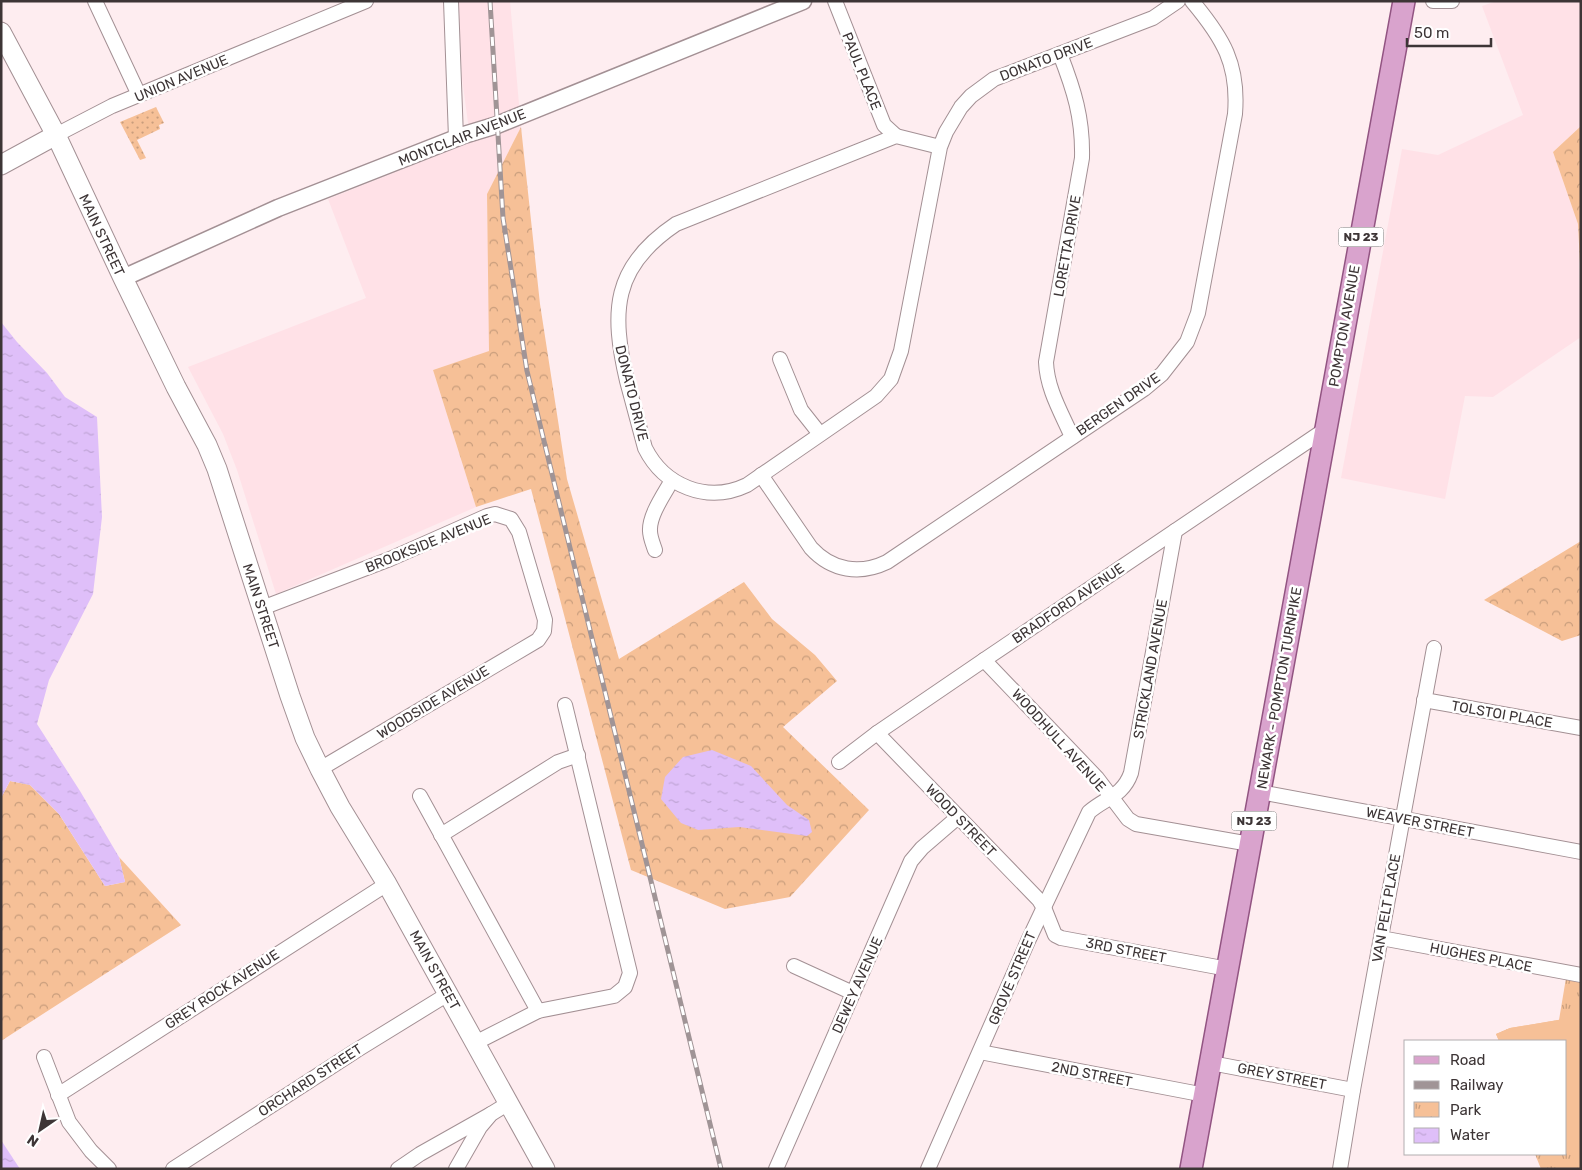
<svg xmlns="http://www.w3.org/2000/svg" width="1582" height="1170" viewBox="0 0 1582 1170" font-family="Rubik,sans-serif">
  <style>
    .built { fill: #ffe1e7 }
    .grass { fill: url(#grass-dots) }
    .forest { fill: url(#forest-crowns) }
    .park { fill: url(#park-tufts) }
    .garden { fill: #f6c097 }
    .water { fill: url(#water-ripples) }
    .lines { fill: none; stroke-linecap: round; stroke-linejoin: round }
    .minor-casing { stroke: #a39094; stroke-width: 16 }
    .tertiary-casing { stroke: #a39094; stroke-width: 19 }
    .secondary-casing { stroke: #a39094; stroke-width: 21 }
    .primary-casing { stroke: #925482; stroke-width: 24 }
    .minor { stroke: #fff; stroke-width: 14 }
    .tertiary { stroke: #fff; stroke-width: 16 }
    .secondary { stroke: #fff; stroke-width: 19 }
    .primary { stroke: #d9a3cd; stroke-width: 21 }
    .rail-casing { stroke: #a09496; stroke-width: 5 }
    .rail { stroke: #fff; stroke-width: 3; stroke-dasharray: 9; stroke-linecap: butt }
    .labels { text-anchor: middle; stroke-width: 5; stroke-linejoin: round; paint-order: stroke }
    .shield { fill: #fff; stroke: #777272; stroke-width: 1 }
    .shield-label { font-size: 12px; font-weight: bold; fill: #3d3536 }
    .street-label { font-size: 14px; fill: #3d3536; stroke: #fff }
  </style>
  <defs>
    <pattern id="grass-dots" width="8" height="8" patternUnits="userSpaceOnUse" patternTransform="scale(1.25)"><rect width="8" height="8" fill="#f6c097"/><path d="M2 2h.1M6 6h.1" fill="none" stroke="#c89d7c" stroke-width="1.8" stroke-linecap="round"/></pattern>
    <pattern id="forest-crowns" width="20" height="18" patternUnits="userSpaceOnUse" patternTransform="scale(1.25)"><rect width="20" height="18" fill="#f6c097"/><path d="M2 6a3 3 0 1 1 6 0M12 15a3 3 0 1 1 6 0" fill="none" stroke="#c89d7c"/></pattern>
    <pattern id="park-tufts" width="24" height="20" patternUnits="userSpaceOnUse" patternTransform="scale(1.25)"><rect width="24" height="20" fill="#f6c097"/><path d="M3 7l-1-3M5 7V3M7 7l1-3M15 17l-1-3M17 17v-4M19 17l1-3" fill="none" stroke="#c89d7c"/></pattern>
    <pattern id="water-ripples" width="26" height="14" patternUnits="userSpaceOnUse" patternTransform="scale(1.25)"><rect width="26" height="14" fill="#dfbff9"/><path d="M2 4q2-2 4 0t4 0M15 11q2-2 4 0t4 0" fill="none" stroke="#c0a5d6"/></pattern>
  </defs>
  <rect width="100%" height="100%" fill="#feedf0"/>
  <g class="built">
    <path d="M458,1h52l11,126 -34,67 3,157 -57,19 43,137 -200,87 -39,-124 -14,-36 -35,-67 178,-69 -38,-99 151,-60 -11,-16 -6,-45z"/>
    <path d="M1497,1h84v125l-28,26 25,72 3,113 -88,60 -28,-1 -20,103 -104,-21 61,-329 36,6 85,-40 -41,-109z"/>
  </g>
  <path class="grass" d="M156,107l8,16 -5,2 1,4 -23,11 9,18 -6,2 -20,-38z"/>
  <g class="forest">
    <path d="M1581,126v158l-3,-60 -25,-72z"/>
    <path d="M521,127l19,177 27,175 52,180 125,-77 28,37 43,36 22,26 -54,46 86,83 -79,87 -65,12 -94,-39 -100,-381 -55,18 -43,-137 56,-19 -2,-157z"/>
    <path d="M1581,541v94l-19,6 -78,-41z"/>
    <path d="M10,781l20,4 29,29 46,72 20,-4 -6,-25 62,68 -180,116v-243z"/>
  </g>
  <path class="park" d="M1566,978l15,3v188h-40l-6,-15h31v-113h-67l-3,-7 14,-6 49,-8z"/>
  <path class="garden" d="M1581,1016v153h-3l-12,-30v-98h-67l-3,-7 14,-6z"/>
  <g class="water">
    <path d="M1,322l16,20 30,31 18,24 32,20 5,100 -9,77 -44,86 -12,44 43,67 39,66 6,25 -20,4 -46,-72 -29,-29 -20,-4 -9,17z"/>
    <path d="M712,750l39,16 36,39 22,15 3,12 -5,4 -68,-9 -41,3 -17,-7 -20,-24 4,-22 18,-20z"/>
    <path d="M1,1140l19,29h-19z"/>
  </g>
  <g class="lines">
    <g class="minor-casing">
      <g id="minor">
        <path d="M95,1l44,94"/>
        <path d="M451,1l5,137"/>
        <path d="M835,1l49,124 12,11"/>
        <path d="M1433,1h19"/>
        <path d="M1060,54c14,36 23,64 22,104l-36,204c1,27 15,50 26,75"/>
        <path d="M56,135l56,-29 254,-105"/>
        <path d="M940,147l-44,-11 -220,88c-64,43 -65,88 -49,157 6,22 12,44 18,67 19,38 62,56 102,37l129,-89 15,-17 10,-28 39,-204 6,-15 15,-25 10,-11 23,-17 159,-61 25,-17"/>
        <path d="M780,359l21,51 19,24"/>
        <path d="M761,475l50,73c21,23 49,27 76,14l257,-173 18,-15 25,-32 11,-29 37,-199c4,-50 -12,-76 -43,-113"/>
        <path d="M655,550c-2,-6 -5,-13 -5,-19 -1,-16 15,-38 22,-51"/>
        <path d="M262,608l128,-49 97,-43 8,-2 16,5 8,13 26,88 -1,11 -6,9 -218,129"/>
        <path d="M984,660l113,118 31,41 8,5 114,20"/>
        <path d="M1424,700l157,28"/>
        <path d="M877,733l162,167 6,10 10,25 6,3 167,31"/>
        <path d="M839,762l38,-29 107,-73 342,-231"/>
        <path d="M1260,792l321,60"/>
        <path d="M420,796l118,215"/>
        <path d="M441,835l117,-73 20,-7"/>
        <path d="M1381,938l200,37"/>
        <path d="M794,966l59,27"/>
        <path d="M475,1043l63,-32 76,-15 11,-9 5,-14 -65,-268"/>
        <path d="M980,1052l225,43"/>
        <path d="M44,1057l25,65 22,29 18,18"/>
        <path d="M1211,1063l142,27"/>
        <path d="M58,1095l329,-211"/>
        <path d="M173,1169l184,-119 91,-56"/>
        <path d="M398,1169l22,-15 71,-40"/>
        <path d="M456,1169l24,-42 11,-13 18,-11"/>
        <path d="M776,1169l135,-308 11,-13 36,-31"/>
        <path d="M928,1169l100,-228 61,-129c16,-14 34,-16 42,-39l44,-242"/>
        <path d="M1340,1169l13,-79 81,-442"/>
      </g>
    </g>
    <g class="tertiary-casing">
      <path id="tertiary" d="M123,278l155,-70 186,-73 33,-10 306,-124"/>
    </g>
    <g class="secondary-casing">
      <g id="secondary">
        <path d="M1,32l55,103 67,143 53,109 31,58 10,24 73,227 15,42 15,31 20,38 47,77 158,285"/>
        <path d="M1,165l55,-30"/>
      </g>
    </g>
    <g class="primary-casing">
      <path id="primary" d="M1191,1169l213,-1168"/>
    </g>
    <use href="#minor" class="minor"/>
    <use href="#tertiary" class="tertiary"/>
    <use href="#secondary" class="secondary"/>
    <use href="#primary" class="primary"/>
    <g class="rail-casing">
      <path id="rail" d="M490,1l13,217 24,153 194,798"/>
    </g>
    <use href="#rail" class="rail"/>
  </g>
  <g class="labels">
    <g class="shield">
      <rect x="1338.5" y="227.5" width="45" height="19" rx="4"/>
      <rect x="1231.5" y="811.5" width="45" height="19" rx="4"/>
    </g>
    <g class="shield-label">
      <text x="1361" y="241">NJ 23</text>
      <text x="1254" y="825">NJ 23</text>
    </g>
    <g class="street-label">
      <text transform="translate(1046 59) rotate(-21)" y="5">DONATO DRIVE</text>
      <text transform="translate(862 71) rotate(68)" y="5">PAUL PLACE</text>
      <text transform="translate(181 78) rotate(-23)" y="5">UNION AVENUE</text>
      <text transform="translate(462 137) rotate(-21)" y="5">MONTCLAIR AVENUE</text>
      <text transform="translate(102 235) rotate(65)" y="5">MAIN STREET</text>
      <text transform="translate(1067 246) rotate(-80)" y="5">LORETTA DRIVE</text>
      <text transform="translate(1344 326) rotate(-80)" y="5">POMPTON AVENUE</text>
      <text transform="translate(632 393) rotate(76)" y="5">DONATO DRIVE</text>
      <text transform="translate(1118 404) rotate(-35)" y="5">BERGEN DRIVE</text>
      <text transform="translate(428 543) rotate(-22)" y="5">BROOKSIDE AVENUE</text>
      <text transform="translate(1068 603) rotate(-34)" y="5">BRADFORD AVENUE</text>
      <text transform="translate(261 606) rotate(72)" y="5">MAIN STREET</text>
      <text transform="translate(1150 669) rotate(-80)" y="5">STRICKLAND AVENUE</text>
      <text transform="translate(1279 688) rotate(-80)" y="5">NEWARK - POMPTON TURNPIKE</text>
      <text transform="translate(433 702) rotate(-31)" y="5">WOODSIDE AVENUE</text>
      <text transform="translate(1502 714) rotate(10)" y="5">TOLSTOI PLACE</text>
      <text transform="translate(1059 740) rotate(48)" y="5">WOODHULL AVENUE</text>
      <text transform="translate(961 820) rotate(46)" y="5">WOOD STREET</text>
      <text transform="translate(1420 822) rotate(11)" y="5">WEAVER STREET</text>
      <text transform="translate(1386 908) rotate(-80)" y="5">VAN PELT PLACE</text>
      <text transform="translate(1126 950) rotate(11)" y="5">3RD STREET</text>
      <text transform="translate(1481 957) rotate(11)" y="5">HUGHES PLACE</text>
      <text transform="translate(435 970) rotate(61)" y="5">MAIN STREET</text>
      <text transform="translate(1012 978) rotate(-67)" y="5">GROVE STREET</text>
      <text transform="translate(857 985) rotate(-66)" y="5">DEWEY AVENUE</text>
      <text transform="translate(222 989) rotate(-33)" y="5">GREY ROCK AVENUE</text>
      <text transform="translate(1092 1074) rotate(11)" y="5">2ND STREET</text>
      <text transform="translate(1282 1076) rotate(11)" y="5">GREY STREET</text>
      <text transform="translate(310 1080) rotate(-33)" y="5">ORCHARD STREET</text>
    </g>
  </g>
  <rect width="1582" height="1170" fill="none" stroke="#3d3536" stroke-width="5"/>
  <rect x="1404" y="1040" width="162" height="115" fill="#ffffff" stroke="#b1aeaf"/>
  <rect x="1414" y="1056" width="25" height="8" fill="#d9a3cd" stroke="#b1aeaf"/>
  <text x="1450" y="1065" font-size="15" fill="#3d3536">Road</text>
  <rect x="1414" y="1081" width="25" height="8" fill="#a09496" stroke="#b1aeaf"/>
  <text x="1450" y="1090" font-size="15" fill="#3d3536">Railway</text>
  <rect x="1414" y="1102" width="25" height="15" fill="url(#park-tufts)" stroke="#b1aeaf"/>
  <text x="1450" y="1115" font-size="15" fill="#3d3536">Park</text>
  <rect x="1414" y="1128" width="25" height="15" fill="url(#water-ripples)" stroke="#b1aeaf"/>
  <text x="1450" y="1140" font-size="15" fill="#3d3536">Water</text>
  <g transform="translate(40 1130) rotate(214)" stroke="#ffffff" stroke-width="4" paint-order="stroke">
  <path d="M0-4L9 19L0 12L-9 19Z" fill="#3d3536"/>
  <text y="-8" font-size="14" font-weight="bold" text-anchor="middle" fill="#3d3536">N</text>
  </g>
  <path d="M1407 38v8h84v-8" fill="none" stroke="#3d3536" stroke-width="2.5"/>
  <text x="1414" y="38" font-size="15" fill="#3d3536" stroke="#ffffff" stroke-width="4" paint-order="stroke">50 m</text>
</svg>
